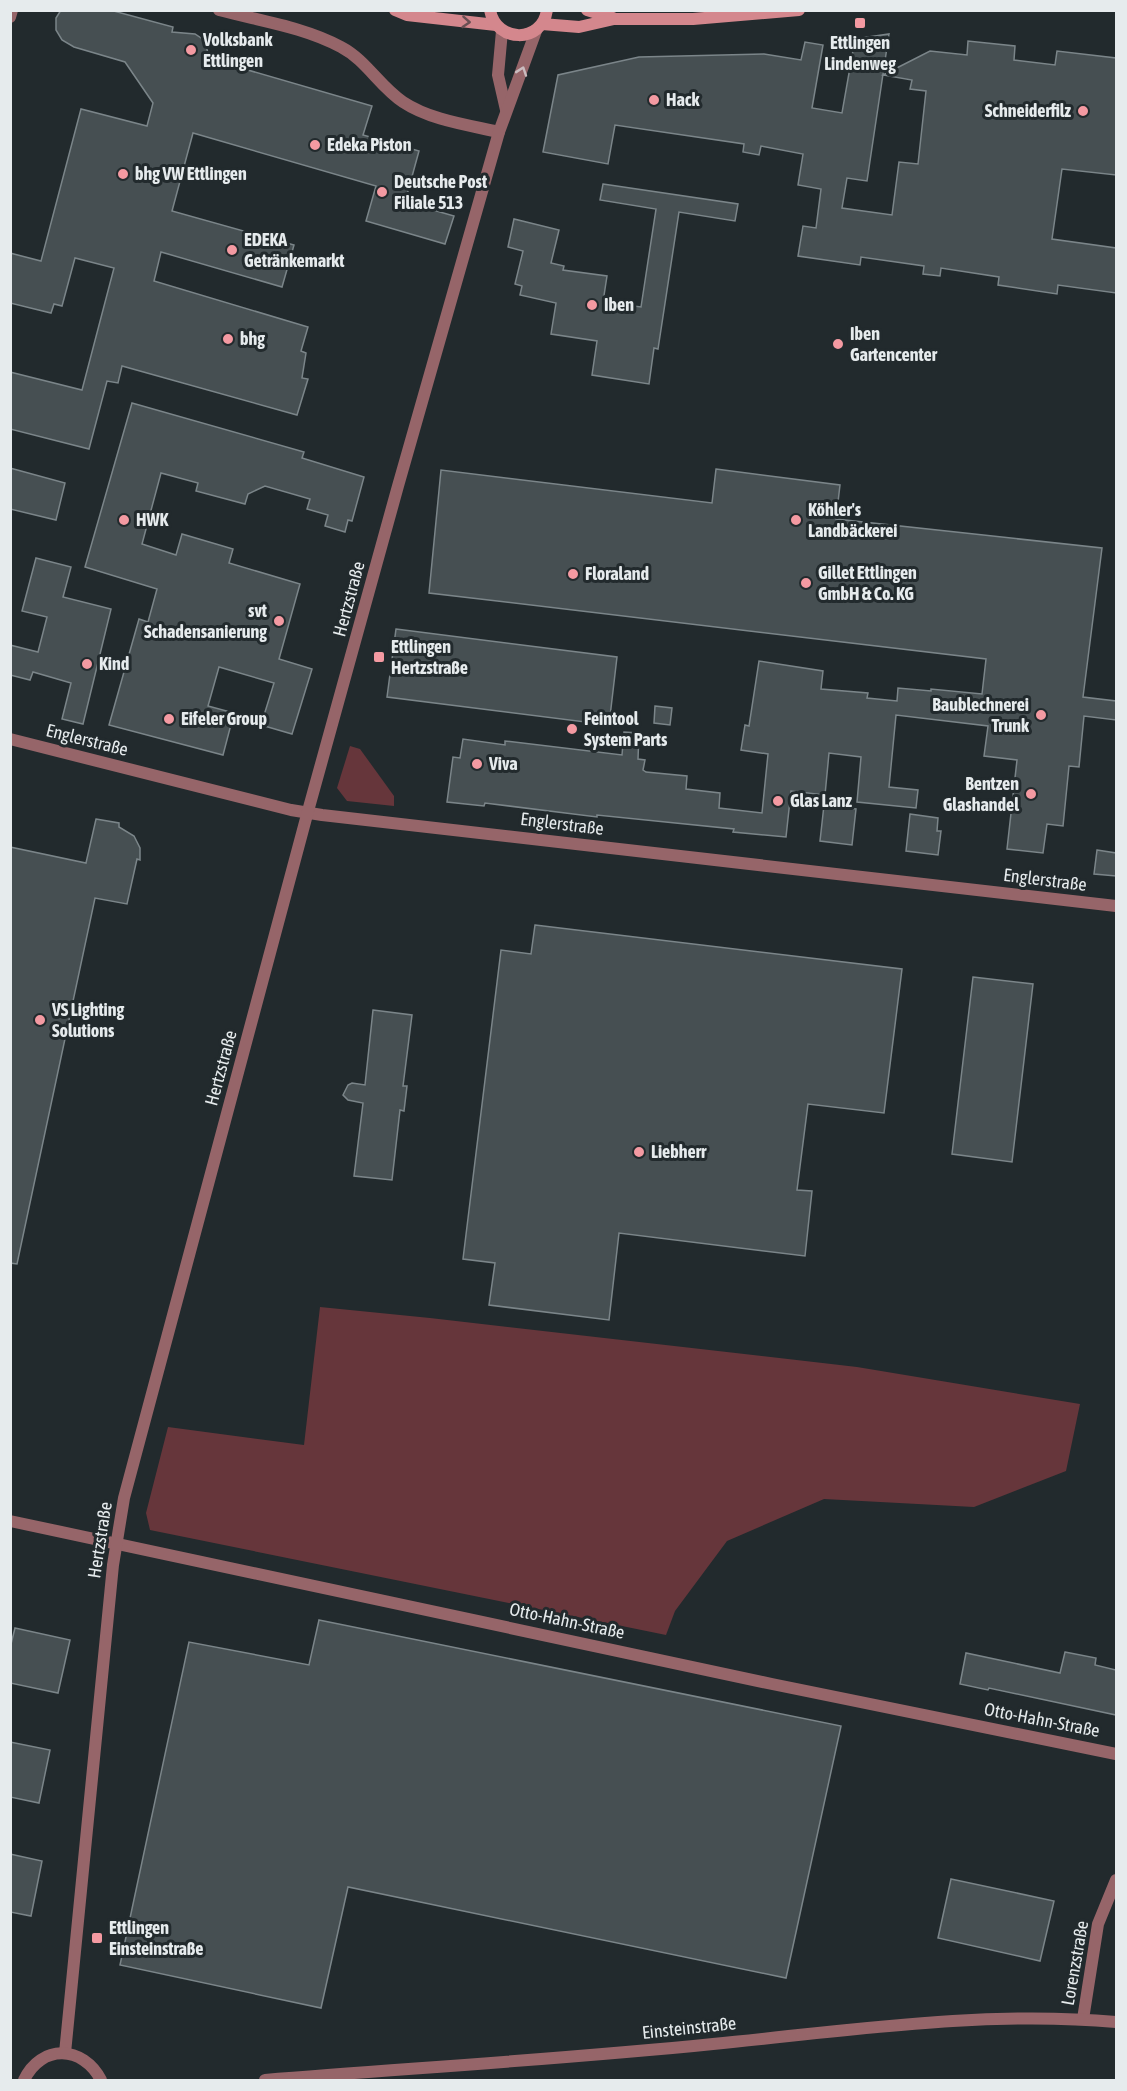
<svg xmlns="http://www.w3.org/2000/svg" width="1127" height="2091" viewBox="0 0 1127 2091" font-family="'Asap Condensed',sans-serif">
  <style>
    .green { fill: #66363b }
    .building { fill: #464f52; stroke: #7b8589; stroke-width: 1.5 }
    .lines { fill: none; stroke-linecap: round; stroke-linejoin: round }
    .minor { stroke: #966569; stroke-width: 12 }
    .tertiary { stroke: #966569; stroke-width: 12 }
    .secondary { stroke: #d4878d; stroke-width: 12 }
    .oneway { stroke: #694f53 }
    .oneway2 { stroke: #cabcbf }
    .poi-dot { fill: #f49aa2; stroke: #222a2d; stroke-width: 2 }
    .labels { text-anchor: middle; stroke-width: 6; stroke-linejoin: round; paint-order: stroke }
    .poi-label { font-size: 18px; font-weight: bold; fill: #e6ebed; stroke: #222a2d; text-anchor: start }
    .street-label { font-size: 18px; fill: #e6ebed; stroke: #222a2d }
  </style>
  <rect width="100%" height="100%" fill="#222a2d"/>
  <g class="green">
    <path d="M350,746l10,3 34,47v10l-47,-5 -10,-13z"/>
    <path d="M320,1307l110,11 427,49 223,37 -14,67 -92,36 -150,-8 -97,42 -52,70 -9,24 -516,-105 -4,-17 22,-86 136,18z"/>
  </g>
  <g class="building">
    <path d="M61,10h49l63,17 -1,5 23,2 9,6 6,19 162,47 -9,29 56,16 -14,51 49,14 -9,28 -79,-23 10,-35 -183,-53 -21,78 122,34 -12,42 -121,-35 -7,29 154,46 -7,24 5,2 -4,25 6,1 -11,36 -175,-49 -4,17 -11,-2 -18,68 -79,-20v-57l72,18 32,-122 -39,-10 -13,48 -8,-2 -3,9 -41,-10v-50l31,8 40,-152 66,17 6,-23 -28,-41 -51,-15 -12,-7 -6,-10v-12z"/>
    <path d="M889,34l-22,147 -20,-3 -5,30 50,7 7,-53 19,2 8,-73 -16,-2 2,-9 -29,-5 47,-24 37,4 1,-14 47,5 -1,14 41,5 2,-14 59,7v117l-54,-6 -10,70 64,9v45l-58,-8 -1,9 -59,-9 1,-8 -58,-9 -1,8 -17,-2 1,-8 -63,-9 -1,8 -62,-9 5,-30 13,2 5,-39 -23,-4 5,-31 -42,-8 -2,9 -16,-3 1,-8 -129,-19 -7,39 -65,-12 15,-77 81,-18 125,-3 37,6 4,-18 18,3 -11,63 30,5 13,-74z"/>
    <path d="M603,184l135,20 -3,17 -56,-9 -21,137 -4,-1 -5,36 -57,-9 5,-34 -46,-7 5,-31 -36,-8 2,-9 -7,-2 8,-33 -15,-4 6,-28 45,11 -8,33 13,3 -1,4 44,6 -4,26 38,5 15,-98 -56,-9z"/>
    <path d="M132,403l172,49 -2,6 62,19 -12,44 -4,-1 -3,12 -20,-6 3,-11 -21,-6 3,-10 -45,-13 -17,8 -3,10 -49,-13 2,-8 -37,-10 -19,71 34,11 6,-21 51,15 -4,14 71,21 -21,75 33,10 -20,65 -31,-9 13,-42 -55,-16 -11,39 26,7 -11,42 -114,-30 30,-106 9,3 9,-33 -72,-22z"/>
    <path d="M10,468l55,15 -9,37 -46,-11z"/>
    <path d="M716,469l124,16 -4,34 266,29 -19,149 33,4v19l-32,-4 -5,51 -10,-1 -6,60 -16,-2 -4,29 -36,-4 10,-89 -33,-4 4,-30 -92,-11 -7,72 29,3 -2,18 -59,-6 4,-45 -32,-4 -4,42 -34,-4 -5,46 -53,-5 1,-3 -137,-14v2l-112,-14 -1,3 -37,-4 6,-45 7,1 3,-19 42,6v-4l117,14 2,-23 15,1 -1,26 7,1 -2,10 3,2 41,4 -1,13 34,4 -1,15 43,5 6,-59 -27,-4 4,-25 4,1 10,-65 64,10 -2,18 47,4 -1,5 30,3 1,-13 33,3v-2l51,5 4,-35 -557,-66 12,-123 271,33z"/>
    <path d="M36,558l35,9 -8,30 48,12 -28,115 -21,-5 9,-36 -38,-11 -3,8 -20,-5v-30l28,7 9,-35 -25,-6z"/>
    <path d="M396,629l221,28 -8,68 -222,-28z"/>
    <path d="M655,706l17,2 -2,17 -16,-2z"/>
    <path d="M824,805l32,4 -4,36 -32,-4z"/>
    <path d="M910,814l28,4 -1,13h4l-3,24 -32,-4z"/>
    <path d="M96,819l23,4v4l15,9 6,12v12l-3,-1 -10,45 -32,-6 -78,366 -7,-1v-416l76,16z"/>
    <path d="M1097,850l19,3v23l-22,-2z"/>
    <path d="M535,925l367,44 -18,144 -76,-9 -11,86 15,1 -7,65 -186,-23 -10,87 -120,-15 6,-42 -32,-4 38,-309 30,4z"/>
    <path d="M973,977l60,7 -21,178 -60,-8z"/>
    <path d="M373,1010l39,5 -9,71h4l-3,25 -4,-1 -8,70 -38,-4 9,-73 -15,-3 -5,-5 5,-10 4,-2 13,2z"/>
    <path d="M319,1620l522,106 -55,252 -438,-91 -27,121 -201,-43 69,-323 120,23z"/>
    <path d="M15,1628l55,12 -12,53 -48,-10v-35z"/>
    <path d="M1065,1652l31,6 -1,7 21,5v45l-127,-27 -1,2 -28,-6 6,-31 94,20z"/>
    <path d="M10,1742l40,8 -11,53 -29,-6z"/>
    <path d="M10,1854l32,7 -11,55 -21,-4z"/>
    <path d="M951,1879l103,22 -14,60 -102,-23z"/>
  </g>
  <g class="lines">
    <g class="minor">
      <path d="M219,10c41,11 85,17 122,37 25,13 39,40 62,55 27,18 65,23 96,30"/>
      <path d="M10,17l2,-7"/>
      <path d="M10,739l281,71 31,5 794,91"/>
      <path d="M10,1521l762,163 344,70"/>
      <path d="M1083,2019l15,-95 18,-44"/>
    </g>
    <g class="tertiary">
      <path d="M502,31l-4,44 8,35"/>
      <path d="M65,2053l48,-488 11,-67 184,-687 90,-325 101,-354 37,-101"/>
      <path d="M24,2080c17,-36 59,-35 77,0"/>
      <path d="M265,2080c149,-12 299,-21 448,-36 133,-13 270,-34 403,-22"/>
    </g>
    <g class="secondary">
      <path d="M395,10l12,5 89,10"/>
      <path d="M490,10c6,33 52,34 57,0"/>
      <path d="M587,10l26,8"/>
      <path d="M542,24l37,3 35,-8h79l106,-9"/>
    </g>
  </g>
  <defs><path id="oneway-chevron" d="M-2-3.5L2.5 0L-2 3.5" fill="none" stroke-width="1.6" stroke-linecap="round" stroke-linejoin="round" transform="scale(1.5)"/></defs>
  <use class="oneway" href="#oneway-chevron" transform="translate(466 22) rotate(4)"/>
  <use class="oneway2" href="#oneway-chevron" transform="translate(522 71) rotate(-71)"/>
  <g class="poi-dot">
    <rect x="854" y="17" width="12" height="12" rx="3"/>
    <circle cx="191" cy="50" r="6"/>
    <circle cx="654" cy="100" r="6"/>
    <circle cx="1083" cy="111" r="6"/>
    <circle cx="315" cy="145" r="6"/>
    <circle cx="123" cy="174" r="6"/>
    <circle cx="382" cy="192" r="6"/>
    <circle cx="232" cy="250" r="6"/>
    <circle cx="592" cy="305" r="6"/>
    <circle cx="228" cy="339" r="6"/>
    <circle cx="838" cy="344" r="6"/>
    <circle cx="124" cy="520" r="6"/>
    <circle cx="796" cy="520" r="6"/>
    <circle cx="573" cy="574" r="6"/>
    <circle cx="806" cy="583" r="6"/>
    <circle cx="279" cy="621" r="6"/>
    <rect x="373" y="651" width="12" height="12" rx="3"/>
    <circle cx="87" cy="664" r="6"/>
    <circle cx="1041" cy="715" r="6"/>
    <circle cx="169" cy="719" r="6"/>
    <circle cx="572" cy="729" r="6"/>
    <circle cx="477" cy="764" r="6"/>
    <circle cx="1031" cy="794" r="6"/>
    <circle cx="778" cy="801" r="6"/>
    <circle cx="40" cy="1020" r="6"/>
    <circle cx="639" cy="1152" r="6"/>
    <rect x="91" y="1932" width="12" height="12" rx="3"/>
  </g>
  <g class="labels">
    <g class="poi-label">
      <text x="203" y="46">Volksbank<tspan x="203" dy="21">Ettlingen</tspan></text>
      <text x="860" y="49" text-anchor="middle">Ettlingen<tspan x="860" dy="21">Lindenweg</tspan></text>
      <text x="666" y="106">Hack</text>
      <text x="1071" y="117" text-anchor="end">Schneiderfilz</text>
      <text x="327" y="151">Edeka Piston</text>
      <text x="135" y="180">bhg VW Ettlingen</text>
      <text x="394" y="188">Deutsche Post<tspan x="394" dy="21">Filiale 513</tspan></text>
      <text x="244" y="246">EDEKA<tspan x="244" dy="21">Getränkemarkt</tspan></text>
      <text x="604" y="311">Iben</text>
      <text x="850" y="340">Iben<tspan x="850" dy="21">Gartencenter</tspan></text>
      <text x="240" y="345">bhg</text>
      <text x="808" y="516">Köhler's<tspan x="808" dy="21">Landbäckerei</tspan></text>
      <text x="136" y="526">HWK</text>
      <text x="818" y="579">Gillet Ettlingen<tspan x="818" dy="21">GmbH &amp; Co. KG</tspan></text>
      <text x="585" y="580">Floraland</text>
      <text x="267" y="617" text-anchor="end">svt<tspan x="267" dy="21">Schadensanierung</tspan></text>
      <text x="391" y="653">Ettlingen<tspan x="391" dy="21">Hertzstraße</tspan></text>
      <text x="99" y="670">Kind</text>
      <text x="1029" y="711" text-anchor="end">Baublechnerei<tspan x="1029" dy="21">Trunk</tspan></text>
      <text x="181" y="725">Eifeler Group</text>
      <text x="584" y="725">Feintool<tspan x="584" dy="21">System Parts</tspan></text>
      <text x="489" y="770">Viva</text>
      <text x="1019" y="790" text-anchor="end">Bentzen<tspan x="1019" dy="21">Glashandel</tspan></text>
      <text x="790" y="807">Glas Lanz</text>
      <text x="52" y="1016">VS Lighting<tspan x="52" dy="21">Solutions</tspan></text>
      <text x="651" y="1158">Liebherr</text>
      <text x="109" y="1934">Ettlingen<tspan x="109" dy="21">Einsteinstraße</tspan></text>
    </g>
    <g class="street-label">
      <text transform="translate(349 599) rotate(-75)" y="6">Hertzstraße</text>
      <text transform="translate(87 740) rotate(14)" y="6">Englerstraße</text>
      <text transform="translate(562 824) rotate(7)" y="6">Englerstraße</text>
      <text transform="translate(1045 880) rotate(7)" y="6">Englerstraße</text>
      <text transform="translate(221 1068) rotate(-75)" y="6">Hertzstraße</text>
      <text transform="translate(100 1540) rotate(-81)" y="6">Hertzstraße</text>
      <text transform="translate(567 1621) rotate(12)" y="6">Otto-Hahn-Straße</text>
      <text transform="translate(1042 1720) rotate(11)" y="6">Otto-Hahn-Straße</text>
      <text transform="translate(1075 1963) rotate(-80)" y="6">Lorenzstraße</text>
      <text transform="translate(689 2028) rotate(-6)" y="6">Einsteinstraße</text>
    </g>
  </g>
  <rect width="1127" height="2091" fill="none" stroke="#e6ebed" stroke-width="24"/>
</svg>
